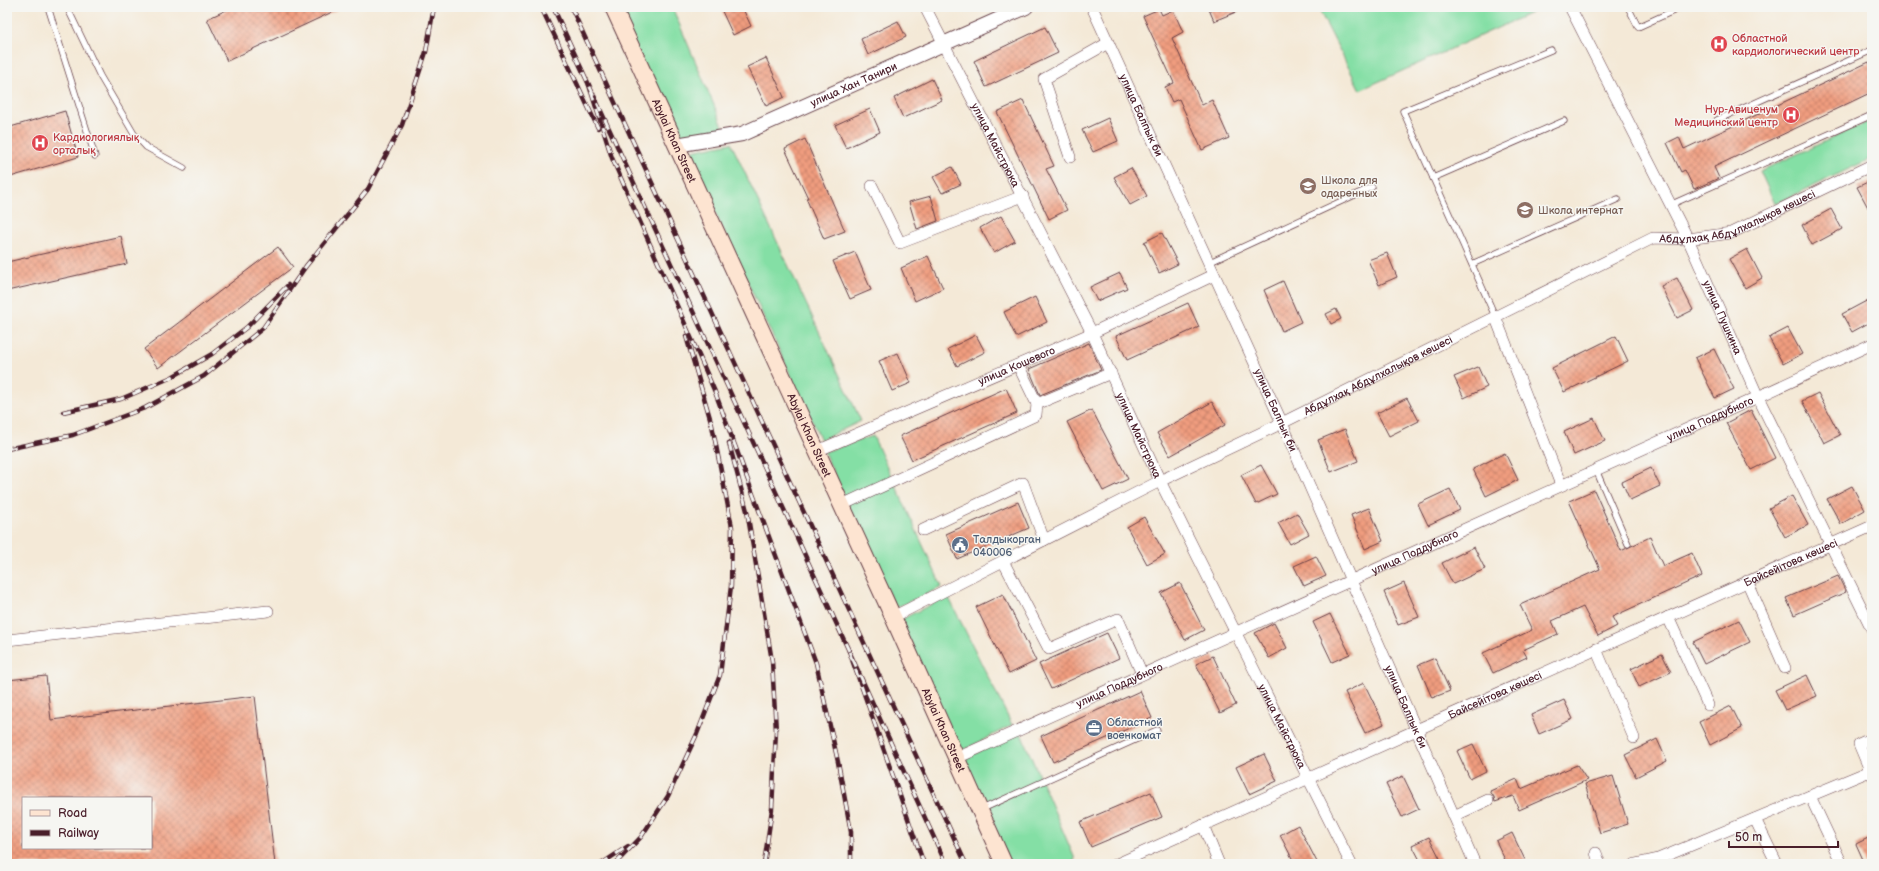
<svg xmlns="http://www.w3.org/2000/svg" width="1879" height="871" viewBox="0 0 1879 871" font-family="'Balsamiq Sans',sans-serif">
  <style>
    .grass { fill: #84dfa5; stroke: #677f68 }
    .building { fill: url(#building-cross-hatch); fill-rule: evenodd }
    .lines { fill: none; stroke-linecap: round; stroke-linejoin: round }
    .service-casing { stroke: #643d45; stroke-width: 7 }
    .minor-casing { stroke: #643d45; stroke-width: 12 }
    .tertiary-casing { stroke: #643d45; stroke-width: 16 }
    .secondary-casing { stroke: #643d45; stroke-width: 18 }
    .service { stroke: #fff; stroke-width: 5.5 }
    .minor { stroke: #fff; stroke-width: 11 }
    .tertiary { stroke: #fff; stroke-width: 14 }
    .secondary { stroke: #fde4d1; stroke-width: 16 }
    .rail-casing { stroke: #4a1f2b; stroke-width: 4.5 }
    .rail { stroke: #f6f6f2; stroke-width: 3; stroke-dasharray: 9; stroke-linecap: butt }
    .labels { text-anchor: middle; stroke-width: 3; stroke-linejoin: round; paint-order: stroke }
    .health-label { font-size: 11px; fill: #be3a42; stroke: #f6f6f2; text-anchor: start }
    .street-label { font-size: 11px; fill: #4a1f2b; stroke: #f6f6f2 }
    .education-label { font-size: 11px; fill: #785e54; stroke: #f6f6f2; text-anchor: start }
    .service-label { font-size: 11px; fill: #4e5e75; stroke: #f6f6f2; text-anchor: start }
  </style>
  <defs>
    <pattern id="building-cross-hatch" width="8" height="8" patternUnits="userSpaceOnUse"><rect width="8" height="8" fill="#f09d7f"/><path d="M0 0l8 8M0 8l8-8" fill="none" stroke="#c47f68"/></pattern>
  </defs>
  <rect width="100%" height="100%" fill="#f6f6f2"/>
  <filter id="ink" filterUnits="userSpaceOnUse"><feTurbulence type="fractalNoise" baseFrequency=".025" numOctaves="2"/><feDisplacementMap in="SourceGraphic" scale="8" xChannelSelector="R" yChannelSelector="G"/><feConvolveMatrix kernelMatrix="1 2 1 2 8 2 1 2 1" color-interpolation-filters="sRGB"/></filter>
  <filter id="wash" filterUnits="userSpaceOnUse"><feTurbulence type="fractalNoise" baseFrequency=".012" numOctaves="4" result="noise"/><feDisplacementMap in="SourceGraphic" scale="16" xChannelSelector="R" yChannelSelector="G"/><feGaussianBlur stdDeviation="0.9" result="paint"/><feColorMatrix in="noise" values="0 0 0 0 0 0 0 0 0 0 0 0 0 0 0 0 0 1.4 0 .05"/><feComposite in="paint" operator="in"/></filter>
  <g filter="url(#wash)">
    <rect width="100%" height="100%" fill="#f4e9d7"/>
    <g class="grass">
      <path d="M617,7h55l53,124 -48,7z"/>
      <path d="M1320,7h211l2,5 -173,78 -42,-82z"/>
      <path d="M1872,120v38l-97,46 -15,-33z"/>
      <path d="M731,143l130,278 -40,19 -134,-288z"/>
      <path d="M873,436l69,151 -47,21 -71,-156z"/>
      <path d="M948,596l64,129 -52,27 -60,-132z"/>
      <path d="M1019,729l56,130 -3,5h-62l-48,-103z"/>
    </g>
    <g id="blocks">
      <g class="building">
        <path d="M233,7h110l-116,54 -20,-42z"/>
        <path d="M720,7h22l9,19 -18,9z"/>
        <path d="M1208,7h40l-34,14z"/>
        <path d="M1159,9l3,6 11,-5 10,22 -11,6 30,67 10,-5 17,38 -27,12 -23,-51 -7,3 -7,-15 9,-4 -31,-67z"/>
        <path d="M898,21l8,16 -38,18 -7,-16z"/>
        <path d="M1045,27l13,26 -72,34 -12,-26z"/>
        <path d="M766,58l18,39 -18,9 -19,-39z"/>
        <path d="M1869,62l3,7v23l-158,75 5,11 -25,11 -9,-19 -4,2 -14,-29 12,-6 5,12z"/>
        <path d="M932,79l10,21 -39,18 -9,-20z"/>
        <path d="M1023,100l31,66 -8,3 21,41 -18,9 -52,-107z"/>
        <path d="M870,109l10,23 -34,16 -11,-23z"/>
        <path d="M65,111l13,46 -71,21v-50z"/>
        <path d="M1108,118l10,23 -25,11 -11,-22z"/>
        <path d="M805,139l40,92 -21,8 -18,-41h2l-23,-49z"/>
        <path d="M952,167l9,17 -19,9 -9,-16z"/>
        <path d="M1131,168l16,28 -17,9 -16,-28z"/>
        <path d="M1872,180v35l-15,-28z"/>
        <path d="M931,196l7,25 -21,8 -8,-27z"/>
        <path d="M1831,209l11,20 -30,16 -10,-20z"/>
        <path d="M1001,216l14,25 -21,12 -14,-25z"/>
        <path d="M1162,233l16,31 -19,9 -15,-31z"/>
        <path d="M121,236l6,28 -120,27v-29z"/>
        <path d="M278,247l15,20 -135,101 -14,-19z"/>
        <path d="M1747,249l15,29 -17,10 -16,-29z"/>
        <path d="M855,252l16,38 -21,9 -17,-38z"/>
        <path d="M1387,253l10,24 -18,8 -11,-25z"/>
        <path d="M928,256l15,32 -28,13 -14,-33z"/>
        <path d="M1120,273l7,15 -30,13 -7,-14z"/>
        <path d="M1677,278l16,32 -16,8 -16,-32z"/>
        <path d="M1283,281l18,41 -19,9 -18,-41z"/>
        <path d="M1035,297l12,25 -31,15 -12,-25z"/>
        <path d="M1872,298v23l-20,11 -10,-18z"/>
        <path d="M1188,303l11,24 -72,33 -11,-24z"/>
        <path d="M1336,309l5,10 -10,5 -5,-10z"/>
        <path d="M1788,328l14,26 -19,10 -14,-26z"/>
        <path d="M976,335l9,17 -28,14 -9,-17z"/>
        <path d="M1616,336l12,25 -64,31 -12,-24z"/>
        <path d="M1089,343l12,27 -61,25 -11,-26z"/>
        <path d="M1714,349l20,40 -19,9 -20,-40z"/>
        <path d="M898,353l13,30 -19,8 -13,-30z"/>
        <path d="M1478,367l9,20 -23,11 -10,-21z"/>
        <path d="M1006,388l11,25 -105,47 -12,-24z"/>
        <path d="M1818,393l22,42 -16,8 -22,-42z"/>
        <path d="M1407,398l12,23 -30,15 -12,-23z"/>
        <path d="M1212,402l13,23 -55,31 -13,-23z"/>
        <path d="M1092,410l36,69 -25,12 -36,-69z"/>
        <path d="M1751,410l24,48 -24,12 -25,-47z"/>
        <path d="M1594,418l11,23 -31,14 -10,-23z"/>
        <path d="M1345,429l13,32 -27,11 -13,-32z"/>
        <path d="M1505,453l13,27 -32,16 -13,-27z"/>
        <path d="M1261,465l16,29 -21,10 -15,-29z"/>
        <path d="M1651,468l9,18 -30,14 -8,-18z"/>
        <path d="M1852,486l13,24 -24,14 -14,-25z"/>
        <path d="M1450,489l10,21 -32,15 -10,-21z"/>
        <path d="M1594,490l27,61 29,-14 13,29 29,-13 10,23 -90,41 5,9 -19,10 -15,-29 -31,14 6,13 -35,16 4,7 -34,16 -10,-20 49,-23 -12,-25 80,-36 -31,-68z"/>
        <path d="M1792,496l16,29 -23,12 -16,-29z"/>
        <path d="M1018,502l11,26 -72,31 -11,-25z"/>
        <path d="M1369,508l14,33 -18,8 -14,-34z"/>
        <path d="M1297,513l12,21 -19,10 -12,-21z"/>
        <path d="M1144,517l21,37 -18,10 -20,-37z"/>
        <path d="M1474,547l11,22 -32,15 -11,-21z"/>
        <path d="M1316,556l10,20 -22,10 -10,-20z"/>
        <path d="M1838,576l8,16 -52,23 -8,-17z"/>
        <path d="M1180,583l24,47 -19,10 -24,-47z"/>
        <path d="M1404,583l15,34 -21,8 -14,-33z"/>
        <path d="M1003,594l33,67 -27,13 -33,-67z"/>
        <path d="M1330,614l20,40 -18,8 -19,-40z"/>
        <path d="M1739,620l11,22 -46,22 -11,-22z"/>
        <path d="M1274,623l13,25 -18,10 -14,-25z"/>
        <path d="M1107,633l12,25 -68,31 -12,-25z"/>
        <path d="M1662,654l9,18 -32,15 -8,-18z"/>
        <path d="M1213,656l23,49 -16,8 -24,-49z"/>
        <path d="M1435,658l15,33 -18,7 -14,-33z"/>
        <path d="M1807,675l10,21 -32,14 -10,-20z"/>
        <path d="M46,676l5,44 204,-24 20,168h-268v-184zM23,798h128v50h-128z"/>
        <path d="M1364,683l20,41 -19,9 -20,-41z"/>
        <path d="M1140,691l12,27 -99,44 -12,-26z"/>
        <path d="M1564,700l9,19 -34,15 -8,-19z"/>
        <path d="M1731,706l11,22 -32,17 -11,-23z"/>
        <path d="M1657,739l10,22 -31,16 -11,-22z"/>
        <path d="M1473,744l13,27 -16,8 -13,-28z"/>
        <path d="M1264,754l13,27 -28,13 -13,-27z"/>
        <path d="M1577,765l10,15 -68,30 -6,-14 -18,6 -1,-5 -4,-6 27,-12 4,10z"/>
        <path d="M1403,776l16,33 -17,8 -16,-33z"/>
        <path d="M1613,776l15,48 -28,9 -15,-49z"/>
        <path d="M1151,792l11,25 -71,30 -11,-25z"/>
        <path d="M1298,825l20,39h-23l-15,-29z"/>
        <path d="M1512,833l15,31h-20l-11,-23z"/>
        <path d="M1872,836v28h-7l-9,-20z"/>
        <path d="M1429,837l14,27h-21l-10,-19z"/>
      </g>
    </g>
  </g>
  <g filter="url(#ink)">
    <use href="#blocks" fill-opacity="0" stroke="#643d45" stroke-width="1"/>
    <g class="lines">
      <g class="service-casing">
        <g id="service">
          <path d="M48,7l47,149"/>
          <path d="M67,7l33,69 34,58 12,13 38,21"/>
          <path d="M1628,7l10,20 44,-20"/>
          <path d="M1683,7h17"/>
          <path d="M1717,120l155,-70"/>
          <path d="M1433,178l131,-57"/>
          <path d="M1670,205l202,-90"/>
          <path d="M1208,263l164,-76"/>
          <path d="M1472,264l146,-65"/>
          <path d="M1495,316l-92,-205 148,-61"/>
          <path d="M1596,470l32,74"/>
          <path d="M980,810l177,-80"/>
        </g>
      </g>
      <g class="minor-casing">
        <g id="minor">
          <path id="s1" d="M925,7l167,326 68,148 191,383"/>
          <path id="s2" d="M1092,7l190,416 193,441"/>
          <path id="s3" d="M1570,7l118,232 70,158 114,232"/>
          <path d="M1070,157l-26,-78 64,-36"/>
          <path d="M872,186l28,57 123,-47"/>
          <path d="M1495,316l66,169"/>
          <path d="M1018,365l19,39"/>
          <path id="s4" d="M817,451l275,-118 122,-58"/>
          <path d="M842,505l194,-90 1,-11 74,-31"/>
          <path d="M923,530l100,-47 21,57"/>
          <path d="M1003,561l46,88 69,-30 24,55"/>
          <path d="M1747,581l38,87"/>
          <path id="s5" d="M893,617l267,-136 122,-58 371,-185 35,1 43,-6 141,-68"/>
          <path d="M1668,617l40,88"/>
          <path d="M7,640l261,-29"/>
          <path d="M1596,649l38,89"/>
          <path d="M1872,738l-13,6 13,31"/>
          <path id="s6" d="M957,758l801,-361 114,-53"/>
          <path d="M1810,796l32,68"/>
          <path d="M1454,816l34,-16"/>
          <path d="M1755,819l22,45"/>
          <path d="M1203,825l16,39"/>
          <path d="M1596,853l4,11"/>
          <path id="s7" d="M1117,864l755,-338"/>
          <path d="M1635,864l23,-5 212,-88"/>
        </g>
      </g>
      <g class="tertiary-casing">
        <g id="tertiary">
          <path id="s8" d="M676,145l66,-11 284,-127"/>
        </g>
      </g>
      <g class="secondary-casing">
        <g id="secondary">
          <path id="s9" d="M613,7l280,610 111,247"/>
        </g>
      </g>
      <use href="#service" class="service"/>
      <use href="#minor" class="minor"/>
      <use href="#tertiary" class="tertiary"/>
      <use href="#secondary" class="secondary"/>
      <g class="rail-casing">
        <g id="rail">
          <path d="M541,7l57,121"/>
          <path d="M553,7l36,78"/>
          <path d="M571,7l395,857"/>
          <path d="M63,412l58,-13 51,-22 40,-23 35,-27 41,-42"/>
          <path d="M729,443l18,68 25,150 4,70 -4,78 -8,55"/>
          <path d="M7,449l66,-14 72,-27 59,-32 59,-48 43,-62 62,-77 34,-64 24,-73 8,-45"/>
          <path d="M849,651l-260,-566 23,73 103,234 101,271 22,99 13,70v32"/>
          <path d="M601,864l27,-18"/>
          <path d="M615,864l26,-27 27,-41 29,-62 23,-59 11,-89 1,-59 -20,-102 -26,-89"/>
          <path d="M924,864l-75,-213 97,213"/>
        </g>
      </g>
      <use href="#rail" class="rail"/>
    </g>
  </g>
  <defs>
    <g id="hospital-disc" transform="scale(0.9)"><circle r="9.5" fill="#e0444e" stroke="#f6f6f2"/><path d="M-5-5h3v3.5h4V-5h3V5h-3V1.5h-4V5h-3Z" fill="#fff"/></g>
    <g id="school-disc" transform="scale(0.9)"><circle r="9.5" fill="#8d6e63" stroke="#f6f6f2"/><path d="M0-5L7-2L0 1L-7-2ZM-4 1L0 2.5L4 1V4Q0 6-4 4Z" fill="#fff"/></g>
    <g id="civic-disc" transform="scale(0.9)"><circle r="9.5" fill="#5c6f8a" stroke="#f6f6f2"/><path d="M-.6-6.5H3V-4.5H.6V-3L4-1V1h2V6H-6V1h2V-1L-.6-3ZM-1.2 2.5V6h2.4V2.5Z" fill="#fff"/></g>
    <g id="office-disc" transform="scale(0.9)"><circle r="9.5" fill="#5c6f8a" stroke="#f6f6f2"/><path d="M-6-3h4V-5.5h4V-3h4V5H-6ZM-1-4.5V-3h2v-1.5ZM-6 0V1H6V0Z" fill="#fff"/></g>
  </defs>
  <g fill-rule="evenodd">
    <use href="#hospital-disc" x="1719" y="44"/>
    <use href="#hospital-disc" x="1791" y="115"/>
    <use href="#hospital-disc" x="40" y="143"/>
    <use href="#school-disc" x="1308" y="186"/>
    <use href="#school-disc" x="1525" y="210"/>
    <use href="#civic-disc" x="960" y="545"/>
    <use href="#office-disc" x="1094" y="728"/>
  </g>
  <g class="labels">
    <g class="health-label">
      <text x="1732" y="42">Областной<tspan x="1732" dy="13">кардиологический центр</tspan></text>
      <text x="1778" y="113" text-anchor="end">Нур-Авиценум<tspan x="1778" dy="13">Медицинский центр</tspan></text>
      <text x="53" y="141">Кардиологиялық<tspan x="53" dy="13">орталық</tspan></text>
    </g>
    <g class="street-label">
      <text dy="4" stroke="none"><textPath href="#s8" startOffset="189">улица Хан Танири</textPath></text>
      <text dy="4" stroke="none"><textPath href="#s2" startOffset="119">улица Балпык би</textPath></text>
      <text dy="4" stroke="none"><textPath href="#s9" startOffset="147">Abylai Khan Street</textPath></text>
      <text dy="4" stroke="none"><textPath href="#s1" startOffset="155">улица Майстрюка</textPath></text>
      <text dy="4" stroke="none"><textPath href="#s5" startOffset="938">Абдұлхақ Абдұлхалықов көшесі</textPath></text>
      <text dy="4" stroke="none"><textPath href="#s3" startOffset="346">улица Пушкина</textPath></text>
      <text dy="4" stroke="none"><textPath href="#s4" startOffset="217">улица Кошевого</textPath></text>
      <text dy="4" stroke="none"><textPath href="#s5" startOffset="542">Абдұлхақ Абдұлхалықов көшесі</textPath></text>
      <text dy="4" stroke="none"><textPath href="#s2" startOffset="443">улица Балпык би</textPath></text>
      <text dy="4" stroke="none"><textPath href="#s6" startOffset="826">улица Поддубного</textPath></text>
      <text dy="4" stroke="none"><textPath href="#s9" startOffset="471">Abylai Khan Street</textPath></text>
      <text dy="4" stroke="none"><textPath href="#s1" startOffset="479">улица Майстрюка</textPath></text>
      <text dy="4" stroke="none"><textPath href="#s6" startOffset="502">улица Поддубного</textPath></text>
      <text dy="4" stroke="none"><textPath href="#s7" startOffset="738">Байсейітова көшесі</textPath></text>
      <text dy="4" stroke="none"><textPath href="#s6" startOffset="178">улица Поддубного</textPath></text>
      <text dy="4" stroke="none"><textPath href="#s7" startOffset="414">Байсейітова көшесі</textPath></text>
      <text dy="4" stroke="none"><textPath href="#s2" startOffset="767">улица Балпык би</textPath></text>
      <text dy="4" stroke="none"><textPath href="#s1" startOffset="803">улица Майстрюка</textPath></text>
      <text dy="4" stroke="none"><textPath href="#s9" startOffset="795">Abylai Khan Street</textPath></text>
    </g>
    <g class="education-label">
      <text x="1321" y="184">Школа для<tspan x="1321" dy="13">одаренных</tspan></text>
      <text x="1538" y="214">Школа интернат</text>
    </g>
    <g class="service-label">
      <text x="973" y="543">Талдыкорган<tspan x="973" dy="13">040006</tspan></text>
      <text x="1107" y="726">Областной<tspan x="1107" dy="13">военкомат</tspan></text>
    </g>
  </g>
  <rect width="1879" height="871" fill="none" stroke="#f6f6f2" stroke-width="24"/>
  <rect x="22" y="797" width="130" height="52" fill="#f6f6f2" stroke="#b1a0a2"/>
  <rect x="30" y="810" width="20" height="6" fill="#fde4d1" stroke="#b1a0a2"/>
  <text x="58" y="817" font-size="12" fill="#4a1f2b">Road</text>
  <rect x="30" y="830" width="20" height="6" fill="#4a1f2b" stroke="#b1a0a2"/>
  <text x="58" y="837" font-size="12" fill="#4a1f2b">Railway</text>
  <path d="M1729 841v6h109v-6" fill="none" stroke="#4a1f2b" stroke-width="2"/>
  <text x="1735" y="841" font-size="12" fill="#4a1f2b" stroke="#f6f6f2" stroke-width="3" paint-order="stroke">50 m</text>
</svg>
